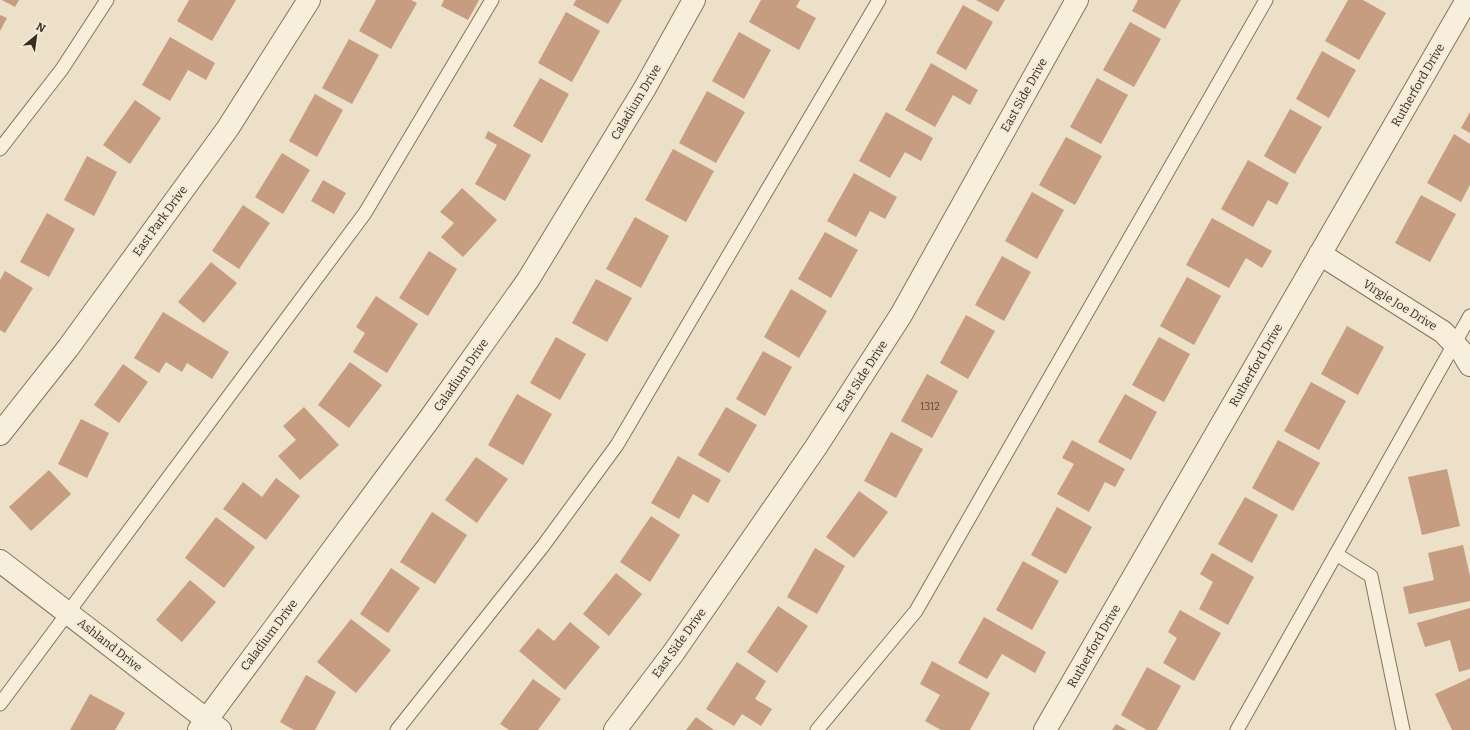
<svg xmlns="http://www.w3.org/2000/svg" width="1470" height="730" viewBox="0 0 1470 730" font-family="Bitter,serif">
  <style>
    .building { fill: #c79d81 }
    .lines { fill: none; stroke-linecap: round; stroke-linejoin: round }
    .lane-casing { stroke: #86735e; stroke-width: 15 }
    .street-casing { stroke: #86735e; stroke-width: 24 }
    .lane { stroke: #f7eedb; stroke-width: 13 }
    .street { stroke: #f7eedb; stroke-width: 22 }
    .labels { text-anchor: middle; stroke-width: 4; stroke-linejoin: round; paint-order: stroke }
    .number-label { font-size: 10px; fill: #5c4839 }
    .street-label { font-size: 12px; fill: #382c21; stroke: #f3ebd7 }
  </style>
  <rect width="100%" height="100%" fill="#ece0c8"/>
  <g class="building">
    <path d="M2,0h17l-4,7z"/>
    <path d="M189,0h47l-24,41 -35,-20z"/>
    <path d="M376,0h35l6,3 -26,46 -32,-18z"/>
    <path d="M444,0h35l-11,20 -27,-14z"/>
    <path d="M576,0h46l-14,24 -35,-19z"/>
    <path d="M761,0h39l-4,7 20,11 -17,32 -50,-28z"/>
    <path d="M976,0h29l-7,12z"/>
    <path d="M1138,0h43l-16,29 -33,-18z"/>
    <path d="M1348,0h15l23,13 -27,47 -34,-19z"/>
    <path d="M963,5l30,17 -27,48 -30,-17z"/>
    <path d="M566,12l34,19 -28,51 -34,-19z"/>
    <path d="M0,15l7,3 -7,13z"/>
    <path d="M1130,22l31,17 -27,48 -31,-17z"/>
    <path d="M739,32l32,18 -27,49 -32,-18z"/>
    <path d="M170,37l45,26 -9,17 -18,-10 -18,31 -28,-16z"/>
    <path d="M349,39l30,16 -27,49 -30,-16z"/>
    <path d="M1322,51l34,19 -27,48 -33,-19z"/>
    <path d="M931,63l47,27 -8,15 -17,-10 -18,32 -30,-17z"/>
    <path d="M540,78l29,16 -27,49 -29,-17z"/>
    <path d="M1097,78l31,17 -27,49 -31,-17z"/>
    <path d="M707,91l38,21 -29,51 -37,-20z"/>
    <path d="M315,94l28,16 -26,47 -28,-16z"/>
    <path d="M135,100l26,18 -31,46 -27,-19z"/>
    <path d="M1290,109l32,18 -27,47 -31,-18z"/>
    <path d="M886,112l47,26 -12,23 -16,-9 -15,26 -31,-17z"/>
    <path d="M1470,112v21l-9,-5z"/>
    <path d="M488,131l43,24 -26,46 -30,-17 22,-39 -12,-7z"/>
    <path d="M1454,134l16,10v41l-9,17 -34,-19z"/>
    <path d="M1066,137l36,19 -27,49 -36,-20z"/>
    <path d="M673,149l41,22 -28,51 -41,-22z"/>
    <path d="M282,153l28,17 -27,44 -28,-17z"/>
    <path d="M87,156l30,16 -23,44 -30,-16z"/>
    <path d="M1248,160l41,23 -12,22 -9,-5 -15,27 -32,-18z"/>
    <path d="M854,173l43,24 -12,22 -15,-8 -14,26 -29,-16z"/>
    <path d="M323,180l23,13 -12,21 -23,-13z"/>
    <path d="M462,188l35,32 -34,37 -22,-20 13,-14 -14,-11z"/>
    <path d="M1032,192l32,18 -27,49 -32,-18z"/>
    <path d="M1421,195l35,19 -26,48 -35,-19z"/>
    <path d="M243,205l27,18 -31,46 -27,-18z"/>
    <path d="M47,213l28,16 -26,48 -29,-15z"/>
    <path d="M635,217l34,19 -28,52 -35,-19z"/>
    <path d="M1212,218l60,33 -10,17 -16,-10 -17,30 -43,-23z"/>
    <path d="M825,232l33,18 -27,48 -33,-19z"/>
    <path d="M429,251l28,18 -29,47 -29,-18z"/>
    <path d="M1002,256l29,16 -27,49 -29,-16z"/>
    <path d="M211,262l26,21 -33,40 -26,-21z"/>
    <path d="M5,271l28,17 -28,45 -5,-3v-50z"/>
    <path d="M1187,277l34,19 -27,49 -34,-19z"/>
    <path d="M596,279l36,19 -25,44 -35,-19z"/>
    <path d="M791,289l36,22 -28,47 -35,-21z"/>
    <path d="M376,296l42,28 -31,49 -34,-21 12,-19 -9,-6z"/>
    <path d="M163,312l66,40 -17,27 -25,-16 -5,9 -16,-10 -7,11 -25,-15z"/>
    <path d="M966,315l29,16 -27,48 -28,-16z"/>
    <path d="M1347,326l37,21 -26,48 -37,-21z"/>
    <path d="M556,337l30,17 -26,46 -30,-17z"/>
    <path d="M1159,337l31,17 -26,48 -32,-17z"/>
    <path d="M763,351l29,16 -27,49 -29,-17z"/>
    <path d="M350,362l32,23 -33,43 -31,-23z"/>
    <path d="M123,364l25,18 -29,41 -25,-18z"/>
    <path d="M927,374l31,17 -26,47 -31,-17z"/>
    <path d="M1311,382l35,19 -27,49 -35,-19z"/>
    <path d="M517,394l35,20 -29,51 -35,-20z"/>
    <path d="M1125,394l32,18 -26,48 -33,-18z"/>
    <path d="M304,407l35,38 -39,35 -22,-24 18,-16 -13,-14z"/>
    <path d="M726,407l31,18 -28,48 -31,-18z"/>
    <path d="M81,419l28,14 -22,45 -29,-14z"/>
    <path d="M891,432l32,17 -27,49 -32,-17z"/>
    <path d="M1072,440l53,29 -10,18 -10,-5 -16,30 -32,-18 17,-30 -12,-6z"/>
    <path d="M1278,440l42,23 -27,48 -41,-23z"/>
    <path d="M678,456l43,24 -13,23 -15,-9 -14,25 -28,-16z"/>
    <path d="M476,457l32,22 -31,44 -32,-23z"/>
    <path d="M1447,469l13,57 -38,9 -14,-58z"/>
    <path d="M49,470l22,24 -40,37 -22,-24z"/>
    <path d="M276,478l24,18 -34,44 -43,-31 20,-27 19,15z"/>
    <path d="M859,491l29,21 -34,46 -28,-21z"/>
    <path d="M1245,497l33,18 -26,48 -34,-19z"/>
    <path d="M1057,507l35,20 -26,47 -35,-19z"/>
    <path d="M432,512l35,23 -32,49 -35,-22z"/>
    <path d="M651,516l29,19 -30,47 -30,-20z"/>
    <path d="M216,517l39,30 -31,41 -39,-30z"/>
    <path d="M1463,545l7,31v25l-61,13 -6,-27 31,-7 -6,-27z"/>
    <path d="M815,548l30,18 -28,48 -30,-17z"/>
    <path d="M1212,553l42,24 -26,48 -29,-16 14,-27 -13,-8z"/>
    <path d="M1023,561l36,20 -27,49 -36,-20z"/>
    <path d="M391,568l29,20 -32,45 -28,-19z"/>
    <path d="M616,573l26,21 -33,42 -26,-22z"/>
    <path d="M190,580l26,22 -34,40 -26,-22z"/>
    <path d="M778,606l30,20 -31,47 -30,-21z"/>
    <path d="M1470,608v61l-11,3 -9,-32 -25,7 -8,-24z"/>
    <path d="M1180,610l41,23 -27,48 -31,-18 14,-25 -9,-6z"/>
    <path d="M984,617l62,35 -11,21 -33,-19 -15,25 -29,-16z"/>
    <path d="M351,619l40,31 -35,43 -39,-31z"/>
    <path d="M570,622l30,25 -35,43 -46,-39 19,-23 16,13z"/>
    <path d="M932,661l58,32 -20,37h-29l-16,-9 15,-26 -20,-11z"/>
    <path d="M737,662l29,19 -11,18 17,10 -11,17 -19,-12 -8,12 -28,-17z"/>
    <path d="M1147,667l34,19 -24,44h-10l-26,-15z"/>
    <path d="M306,675l30,17 -21,38h-21l-14,-8z"/>
    <path d="M1470,678v52h-18l-17,-36z"/>
    <path d="M533,679l28,20 -23,31h-29l-9,-6z"/>
    <path d="M90,694l35,19 -10,17h-45z"/>
    <path d="M696,717l18,13h-28z"/>
    <path d="M1116,724l11,6h-15z"/>
  </g>
  <g class="lines">
    <g class="lane-casing">
      <g id="lane">
        <path d="M0,149l62,-80 45,-69"/>
        <path d="M1336,554l35,22 32,154"/>
        <path d="M0,704l365,-491 127,-213"/>
        <path d="M397,730l146,-184 74,-101 262,-445"/>
        <path d="M817,730l99,-119 350,-611"/>
        <path d="M1237,730l233,-414"/>
      </g>
    </g>
    <g class="street-casing">
      <g id="street">
        <path d="M1320,254l123,78 19,20 8,13"/>
        <path d="M0,434l68,-86 160,-220 81,-128"/>
        <path d="M0,561l220,169"/>
        <path d="M199,730l229,-309 100,-141 117,-192 49,-88"/>
        <path d="M615,730l59,-78 142,-205 85,-132 176,-315"/>
        <path d="M1045,730l422,-730"/>
      </g>
    </g>
    <use href="#lane" class="lane"/>
    <use href="#street" class="street"/>
  </g>
  <g class="labels">
    <g class="number-label">
      <text x="930" y="410">1312</text>
    </g>
    <g class="street-label">
      <text transform="translate(1418 85) rotate(-60)" y="4">Rutherford Drive</text>
      <text transform="translate(1024 95) rotate(-61)" y="4">East Side Drive</text>
      <text transform="translate(636 102) rotate(-59)" y="4">Caladium Drive</text>
      <text transform="translate(160 221) rotate(-54)" y="4">East Park Drive</text>
      <text transform="translate(1400 305) rotate(32)" y="4">Virgie Joe Drive</text>
      <text transform="translate(1256 365) rotate(-60)" y="4">Rutherford Drive</text>
      <text transform="translate(461 375) rotate(-55)" y="4">Caladium Drive</text>
      <text transform="translate(862 376) rotate(-57)" y="4">East Side Drive</text>
      <text transform="translate(269 635) rotate(-53)" y="4">Caladium Drive</text>
      <text transform="translate(679 643) rotate(-54)" y="4">East Side Drive</text>
      <text transform="translate(110 645) rotate(38)" y="4">Ashland Drive</text>
      <text transform="translate(1094 646) rotate(-60)" y="4">Rutherford Drive</text>
    </g>
  </g>
  <g transform="translate(36 36) rotate(29)" stroke="#f3ebd7" stroke-width="3" paint-order="stroke">
  <path d="M0-3L7 15L0 10L-7 15Z" fill="#382c21"/>
  <text y="-6" font-size="11" font-weight="bold" text-anchor="middle" fill="#382c21">N</text>
  </g>
</svg>
